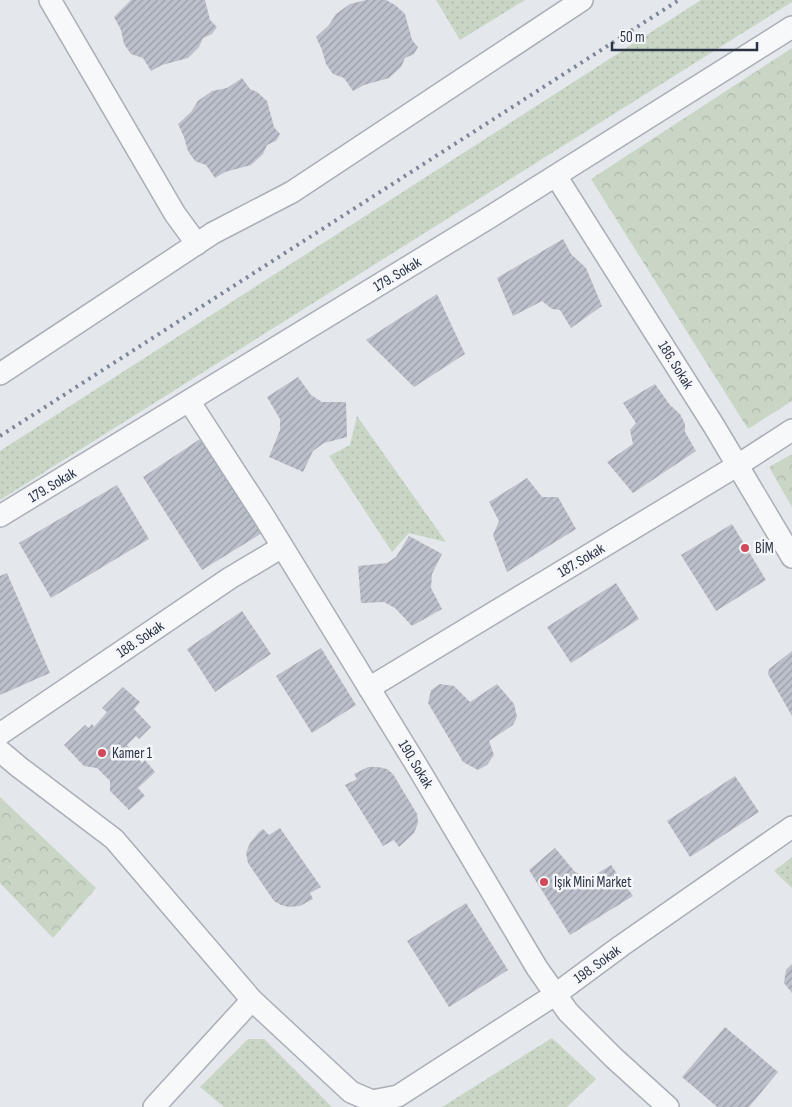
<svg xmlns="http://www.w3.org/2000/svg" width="792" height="1107" viewBox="0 0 792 1107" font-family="'Sofia Sans Condensed',sans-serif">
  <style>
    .grass { fill: url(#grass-dots) }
    .park { fill: url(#park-crowns) }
    .building { fill: url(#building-hatch) }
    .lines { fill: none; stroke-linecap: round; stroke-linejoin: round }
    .street-casing { stroke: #a9aeb7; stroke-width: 24 }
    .street { stroke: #f7f8fa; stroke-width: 21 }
    .rail { stroke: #7d8696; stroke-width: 4; stroke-dasharray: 2.5 5; stroke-linecap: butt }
    .poi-dot { fill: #d1495b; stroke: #f4f6f9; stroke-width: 2 }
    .labels { text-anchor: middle; stroke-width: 5; stroke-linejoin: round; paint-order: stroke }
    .street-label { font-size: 15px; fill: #2b3445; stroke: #f4f6f9 }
    .poi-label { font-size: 15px; fill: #2b3445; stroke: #f4f6f9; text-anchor: start }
  </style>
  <defs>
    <pattern id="grass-dots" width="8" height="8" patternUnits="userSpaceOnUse" patternTransform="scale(1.25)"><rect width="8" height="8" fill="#c9d6c5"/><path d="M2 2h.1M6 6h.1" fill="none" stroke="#adb8ab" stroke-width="1.8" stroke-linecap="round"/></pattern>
    <pattern id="park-crowns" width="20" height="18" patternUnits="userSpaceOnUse" patternTransform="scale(1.25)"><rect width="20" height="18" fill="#c9d6c5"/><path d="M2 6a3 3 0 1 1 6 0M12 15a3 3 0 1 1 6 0" fill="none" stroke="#adb8ab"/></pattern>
    <pattern id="building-hatch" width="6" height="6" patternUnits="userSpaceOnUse" patternTransform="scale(1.25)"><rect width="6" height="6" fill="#bbc0ca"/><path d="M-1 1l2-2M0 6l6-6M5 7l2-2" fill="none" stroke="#989da6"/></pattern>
  </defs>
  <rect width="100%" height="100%" fill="#e4e7ec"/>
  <g class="grass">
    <path d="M436,0h89l-65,40z"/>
    <path d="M701,0h91v2l-792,498v-49z"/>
    <path d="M357,416l89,126 -37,-9 -17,19 -63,-96 21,-11z"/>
    <path d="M792,857v31l-18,-17z"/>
    <path d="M552,1038l44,41 -29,28h-125z"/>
    <path d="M248,1039h16l68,68h-108l-24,-20z"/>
  </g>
  <g class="park">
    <path d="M792,48v353l-44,28 -157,-250z"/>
    <path d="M792,454v53l-23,-40z"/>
    <path d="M0,797l96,91 -43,50 -53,-55z"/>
  </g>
  <g class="building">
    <path d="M131,0h74l5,20 7,7 -5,7 -9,4 -4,9 -11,11 -26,7 -11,6 -8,-13 -12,-4 -7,-10 -3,-14 -7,-13z"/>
    <path d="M366,0h20l9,5 10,9 7,26 6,7 -4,7 -9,4 -4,9 -12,11 -25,7 -11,6 -9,-13 -11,-4 -7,-10 -4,-14 -6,-13 13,-12 7,-11 14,-10z"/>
    <path d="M242,78l8,11 7,3 10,9 7,26 6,7 -4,7 -9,4 -4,9 -12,11 -26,7 -10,6 -9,-13 -11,-4 -7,-10 -4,-14 -6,-13 13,-12 7,-11 14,-10 15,-3z"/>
    <path d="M563,239l8,15 15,14 16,38 -31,22 -11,-18 -8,-1 -10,-8 -29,15 -16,-38z"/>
    <path d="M437,294l28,60 -51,33 -48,-47z"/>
    <path d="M298,377l13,18 11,7h24l1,35 -23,6 -11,8 -10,21 -34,-15 11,-27v-11l-13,-22z"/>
    <path d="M655,384l15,21 10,9 5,10v8l11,19 -63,42 -26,-31 26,-18 -3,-14 6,-7 -13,-20z"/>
    <path d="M200,439l62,94 -60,37 -59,-93z"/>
    <path d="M527,478l15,19h16l18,32 -69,43 -14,-37 6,-14 -10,-19z"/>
    <path d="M117,485l32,54 -98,59 -32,-55z"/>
    <path d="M732,524l34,56 -50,31 -35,-56z"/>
    <path d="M409,536l33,18 -10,20 -1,14 11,21 -30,17 -17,-18 -11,-6 -23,1 -3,-37 29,-3 9,-6z"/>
    <path d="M7,573l43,100 -50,22v-119z"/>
    <path d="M616,583l23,36 -68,44 -24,-36z"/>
    <path d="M242,611l29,43 -56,38 -28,-43z"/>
    <path d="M321,648l35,57 -44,28 -36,-57z"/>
    <path d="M792,651v65l-24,-42 1,-5z"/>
    <path d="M440,684l14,2 16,16 27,-18 17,20 3,13 -4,8 -24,16 5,14 -7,10 -9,5 -15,-8 -35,-59 3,-13z"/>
    <path d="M123,687l17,15 -6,7 17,18 -12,12 -3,-3 -9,9 15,18 3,-3 10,12 -17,16 7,8 -16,14 -19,-19v-10l-13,-13 -13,-2 -20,-21 21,-20 4,3 3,-4 2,3 13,-15 -5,-4z"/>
    <path d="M368,767h10l9,2 6,5 24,40 1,9 -4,10 -15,14 -5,-7 -11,6 -38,-61 12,-6 -3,-5z"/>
    <path d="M735,776l24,36 -69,45 -23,-36z"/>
    <path d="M280,828l41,59 -11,6 3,6 -13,7 -11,1 -8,-2 -7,-4 -26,-38 -2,-10 4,-10 9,-11 4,-3 6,6z"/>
    <path d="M555,848l20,24 15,6 21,-13 22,31 -63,39 -41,-65z"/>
    <path d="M466,903l42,67 -59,37 -42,-66z"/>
    <path d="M792,964v29l-8,-10 2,-13z"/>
    <path d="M725,1027l53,45 -29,35h-32l-35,-30z"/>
  </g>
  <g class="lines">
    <g class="street-casing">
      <g id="street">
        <path d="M50,0l125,214 22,30"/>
        <path d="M556,176l158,250 78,131"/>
        <path d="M0,374l213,-141 79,-41 290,-192"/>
        <path d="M189,401l74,114 154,251 120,202 31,44 46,46 54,49"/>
        <path d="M0,516l490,-299 302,-190"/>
        <path d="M369,688l369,-223 54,-35"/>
        <path d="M0,734l230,-156 52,-31"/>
        <path d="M0,751l19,16 95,72 138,161 99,92 21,9 26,-5 158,-102 65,-48 171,-119"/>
        <path d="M154,1107l98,-107"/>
      </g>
    </g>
    <use href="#street" class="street"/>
    <path class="rail" d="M0,436l679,-436"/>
  </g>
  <g class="poi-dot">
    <circle cx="745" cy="548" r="5"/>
    <circle cx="102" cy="753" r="5"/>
    <circle cx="544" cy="882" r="5"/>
  </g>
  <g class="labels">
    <g class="street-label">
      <text transform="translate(397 274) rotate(-31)" y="5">179. Sokak</text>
      <text transform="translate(676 365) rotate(58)" y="5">186. Sokak</text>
      <text transform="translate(52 485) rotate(-31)" y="5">179. Sokak</text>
      <text transform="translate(581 560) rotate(-31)" y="5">187. Sokak</text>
      <text transform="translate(140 639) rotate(-34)" y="5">188. Sokak</text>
      <text transform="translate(416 764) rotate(59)" y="5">190. Sokak</text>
      <text transform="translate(597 964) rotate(-36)" y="5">198. Sokak</text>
    </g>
    <g class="poi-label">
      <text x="755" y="553">BİM</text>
      <text x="112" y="758">Kamer 1</text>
      <text x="554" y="887">Işık Mini Market</text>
    </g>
  </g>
  <path d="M612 42v8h145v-8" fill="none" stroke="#2b3445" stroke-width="2.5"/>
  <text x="620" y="42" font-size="15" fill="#2b3445" stroke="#f4f6f9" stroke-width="4" paint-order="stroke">50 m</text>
</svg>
